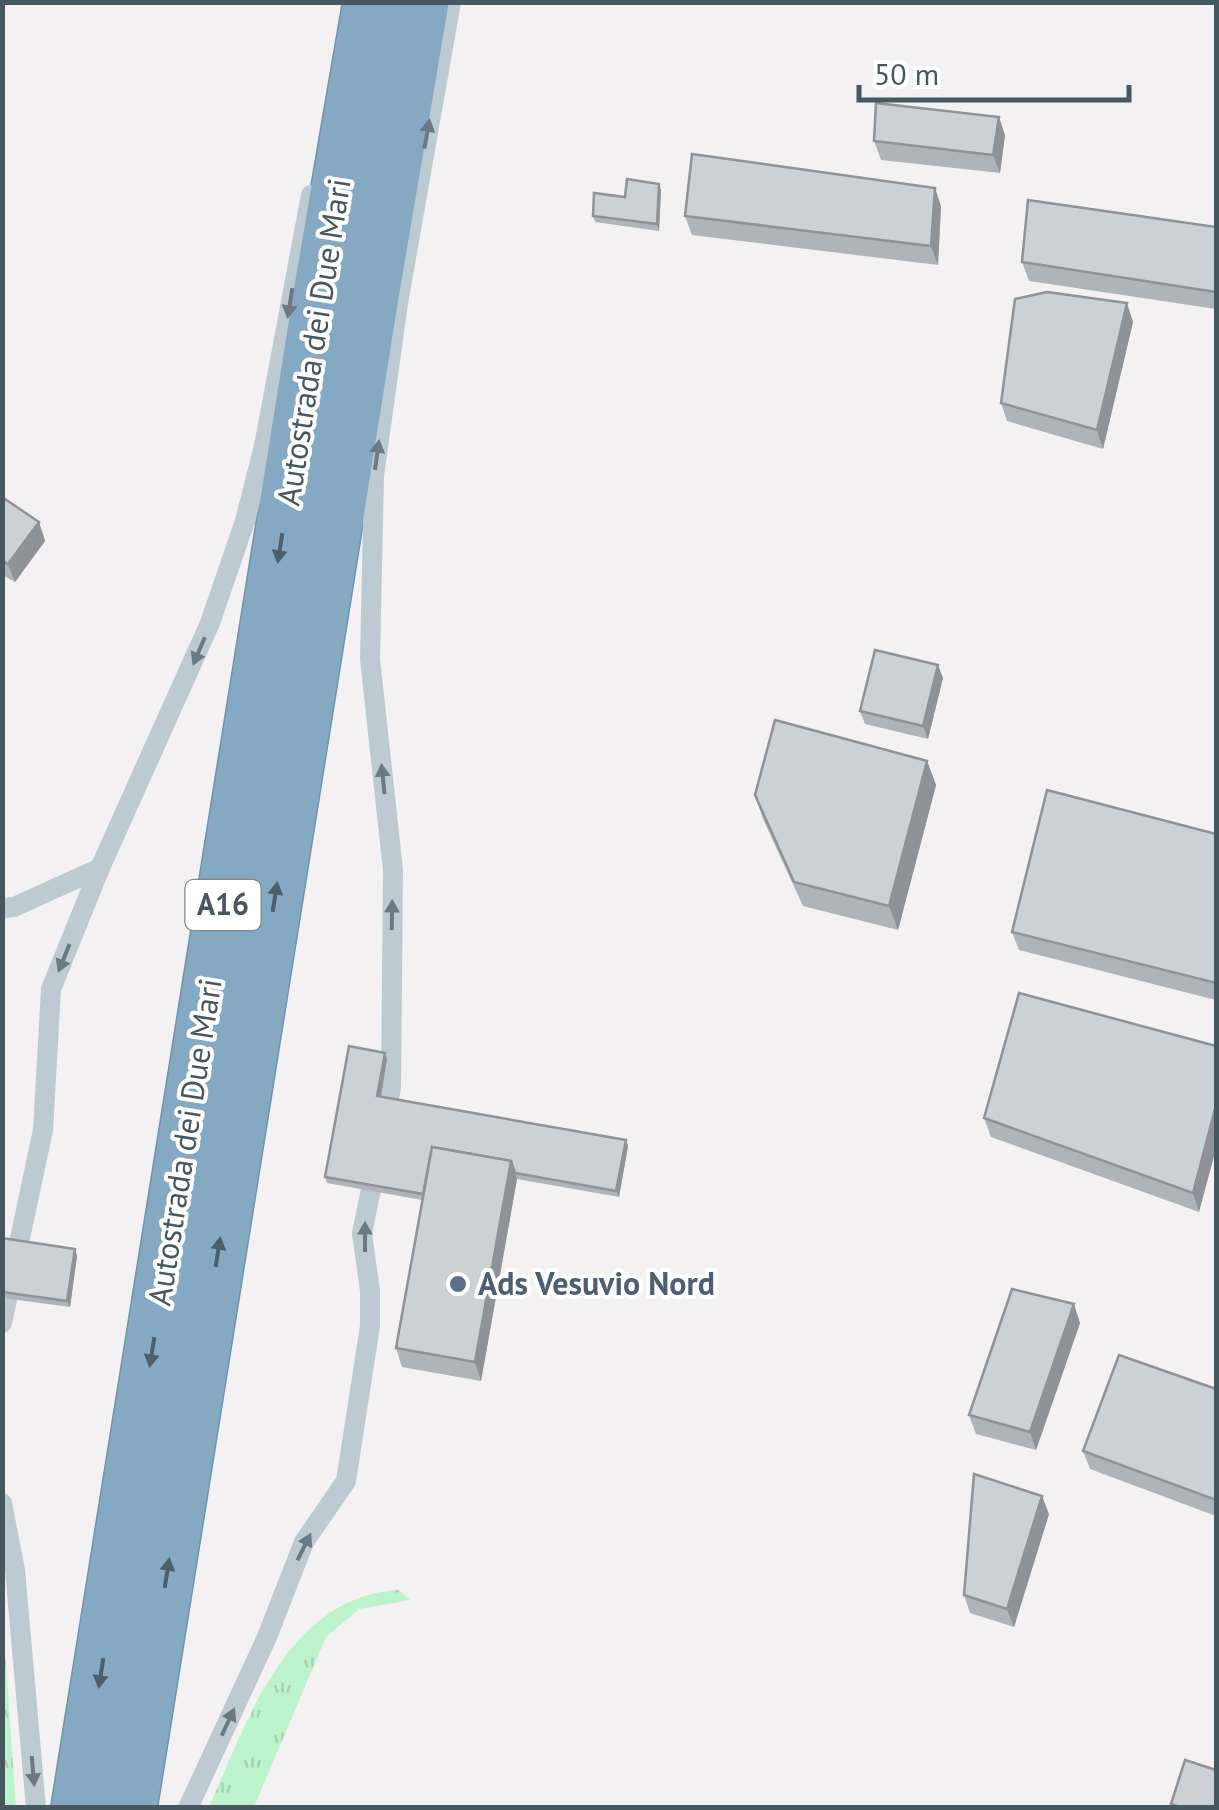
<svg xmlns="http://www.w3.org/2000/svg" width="1219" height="1810" viewBox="0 0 1219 1810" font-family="'PT Sans',sans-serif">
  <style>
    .grass { fill: url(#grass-tufts) }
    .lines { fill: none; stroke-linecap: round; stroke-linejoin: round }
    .highway-casing { stroke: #7094ae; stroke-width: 58 }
    .lane { stroke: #becad1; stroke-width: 20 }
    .highway { stroke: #85a9c2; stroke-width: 55 }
    .wall { fill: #afb4b8 }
    .shaded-wall { fill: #8f9296 }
    .building { fill: #ccd1d6; stroke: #8f9296; stroke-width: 2.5 }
    .oneway { fill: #6b7a82 }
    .oneway2 { fill: #4d5f6a }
    .service-dot { fill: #5c6f8a; stroke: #fff; stroke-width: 4 }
    .labels { text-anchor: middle; stroke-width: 8; stroke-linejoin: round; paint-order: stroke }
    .shield { fill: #fff; stroke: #7e8990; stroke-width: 2.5 }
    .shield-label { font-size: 30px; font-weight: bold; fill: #475760 }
    .street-label { font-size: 32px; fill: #475760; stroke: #fff }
    .service-label { font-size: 32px; font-weight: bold; fill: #4e5e75; stroke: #fff; text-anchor: start }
  </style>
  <defs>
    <pattern id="grass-tufts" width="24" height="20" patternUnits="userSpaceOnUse" patternTransform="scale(2.5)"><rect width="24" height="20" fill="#bdf3cc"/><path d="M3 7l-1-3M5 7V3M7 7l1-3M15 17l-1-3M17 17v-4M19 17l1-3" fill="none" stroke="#a4d2b2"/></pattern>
  </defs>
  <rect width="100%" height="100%" fill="#f3f1f1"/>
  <g class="grass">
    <path d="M398,1590l12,10 -51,9 -33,28 -72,170h-45c38,-85 78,-210 189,-217z"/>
    <path d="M3,1623l13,184h-13z"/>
  </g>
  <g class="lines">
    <g class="highway-casing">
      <g id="highway">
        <path d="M79,1808l243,-1520 49,-286"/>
        <path d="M129,1808l242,-1512 50,-294"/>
      </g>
    </g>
    <g class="lane">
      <path d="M2,908l12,-1 86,-39"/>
      <path d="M384,1122l7,-34 2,-218 -23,-211 4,-183 24,-173 53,-301"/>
      <path d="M2,1323l41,-193 8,-141 49,-121 110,-245 35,-102 19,-75 47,-251"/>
      <path d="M2,1503l13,67 21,238"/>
      <path d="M188,1808l79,-171 37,-95 42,-61 24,-155v-35l-8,-58 14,-68"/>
    </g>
    <use href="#highway" class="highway"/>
  </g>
  <g class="wall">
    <path d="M1005,135l-5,38 -119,-13 -7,-19z"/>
    <path d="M661,190l-2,41 -64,-9 -2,-6 32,-19z"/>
    <path d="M941,206l-3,59 -246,-30 -7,-19z"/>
    <path d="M1216,227v82l-187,-28 -7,-19z"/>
    <path d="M1133,322l-30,127 -96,-28 -6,-18z"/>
    <path d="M2,503l37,19 6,19 -30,41 -13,-7z"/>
    <path d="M943,678l-15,61 -63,-15 -5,-13z"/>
    <path d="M927,761l9,24 -38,145 -95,-24 -40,-87 -8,-24z"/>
    <path d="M1216,834v166l-197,-50 -7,-18z"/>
    <path d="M1216,1046l-17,166 -208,-75 -7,-19z"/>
    <path d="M387,1059l-6,37 245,44 2,6 -9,51 -102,-18 -36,202 -79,-14 -6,-19 26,-148 -95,-17 -2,-6z"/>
    <path d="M2,1238l75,18 -7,51 -68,-9z"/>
    <path d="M1080,1323l-44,127 -60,-16 -7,-19z"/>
    <path d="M1216,1389v127l-126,-47 -7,-18z"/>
    <path d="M1049,1514l-35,113 -44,-14 -6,-18z"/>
  </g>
  <g class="shaded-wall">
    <path d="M999,117l6,18 -5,38 -7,-18z"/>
    <path d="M659,184l2,6 -2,41 -2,-7z"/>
    <path d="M935,188l6,18 -3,59 -7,-19z"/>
    <path d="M1127,303l6,19 -30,127 -6,-19z"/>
    <path d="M39,522l6,19 -30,41 -7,-18z"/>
    <path d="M938,665l5,13 -15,61 -5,-13z"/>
    <path d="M927,761l9,24 -38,145 -9,-24z"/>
    <path d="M385,1053l2,6 -7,43 -3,-6z"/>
    <path d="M1216,1105v44l-17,63 -6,-19z"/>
    <path d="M626,1140l2,6 -9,51 -3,-6z"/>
    <path d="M511,1161l6,18 -36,202 -6,-19z"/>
    <path d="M75,1249l2,7 -7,51 -3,-6z"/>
    <path d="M1074,1304l6,19 -44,127 -6,-18z"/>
    <path d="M1042,1496l7,18 -35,113 -7,-18z"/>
  </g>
  <g class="building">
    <path d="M876,103l123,14 -6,38 -119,-14z"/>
    <path d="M692,154l243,34 -4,58 -246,-30z"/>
    <path d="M627,179l32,5 -2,40 -64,-8 1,-23 31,4z"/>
    <path d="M1028,200l188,27v65l-194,-30z"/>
    <path d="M1047,292l80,11 -30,127 -96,-27 14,-104z"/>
    <path d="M5,499l34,23 -31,42 -6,-4v-57z"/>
    <path d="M875,650l63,15 -15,61 -63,-15z"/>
    <path d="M775,720l152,41 -38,145 -95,-24 -39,-87z"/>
    <path d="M1047,790l169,44v149l-204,-51z"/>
    <path d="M1019,993l197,53v59l-23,88 -209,-75z"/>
    <path d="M349,1046l36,7 -8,43 249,44 -10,51 -101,-18 -4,-12 -79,-14 -9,47 -98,-17z"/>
    <path d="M432,1147l79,14 -36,201 -79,-14z"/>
    <path d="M2,1238l73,11 -8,52 -65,-9z"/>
    <path d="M1012,1289l62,15 -44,128 -61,-17z"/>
    <path d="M1119,1355l97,34v111l-133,-49z"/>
    <path d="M974,1474l68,22 -35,113 -43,-14z"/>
    <path d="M1185,1760l31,10v30l-2,8h-31l-12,-4z"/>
  </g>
  <defs><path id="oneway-solid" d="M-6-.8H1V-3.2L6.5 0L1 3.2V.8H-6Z" transform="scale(2.5)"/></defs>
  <g class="oneway">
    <use href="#oneway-solid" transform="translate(427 134) rotate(-80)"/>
    <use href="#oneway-solid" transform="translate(290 303) rotate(99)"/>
    <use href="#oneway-solid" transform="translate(377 455) rotate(-82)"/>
    <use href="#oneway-solid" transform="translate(199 651) rotate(113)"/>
    <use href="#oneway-solid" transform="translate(383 779) rotate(-96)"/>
    <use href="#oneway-solid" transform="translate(392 915) rotate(-89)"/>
    <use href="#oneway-solid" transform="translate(64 958) rotate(112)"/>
    <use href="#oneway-solid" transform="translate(365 1237) rotate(-90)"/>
    <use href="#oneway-solid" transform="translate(304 1547) rotate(-64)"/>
    <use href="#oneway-solid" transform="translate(228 1722) rotate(-65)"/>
    <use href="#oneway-solid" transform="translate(33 1771) rotate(85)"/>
  </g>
  <g class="oneway2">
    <use href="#oneway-solid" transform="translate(280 548) rotate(99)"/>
    <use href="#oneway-solid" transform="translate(275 897) rotate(-81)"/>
    <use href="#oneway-solid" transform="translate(218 1252) rotate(-81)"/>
    <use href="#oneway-solid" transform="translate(152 1352) rotate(99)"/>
    <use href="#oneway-solid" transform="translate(167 1573) rotate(-81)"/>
    <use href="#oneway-solid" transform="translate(101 1673) rotate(99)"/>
  </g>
  <circle class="service-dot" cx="458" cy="1284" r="10"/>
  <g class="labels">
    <rect class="shield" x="185.5" y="880" width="75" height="50" rx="8"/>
    <g class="shield-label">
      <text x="223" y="915">A16</text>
    </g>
    <g class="street-label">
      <text transform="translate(314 342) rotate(-81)" y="11">Autostrada dei Due Mari</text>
      <text transform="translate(185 1142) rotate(-81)" y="11">Autostrada dei Due Mari</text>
    </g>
    <g class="service-label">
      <text x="478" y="1295">Ads Vesuvio Nord</text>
    </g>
  </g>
  <rect width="1219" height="1810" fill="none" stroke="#475760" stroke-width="10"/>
  <path d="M859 85v15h270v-15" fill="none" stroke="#475760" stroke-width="5"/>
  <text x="874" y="85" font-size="30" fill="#475760" stroke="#ffffff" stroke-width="8" paint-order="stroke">50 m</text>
</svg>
